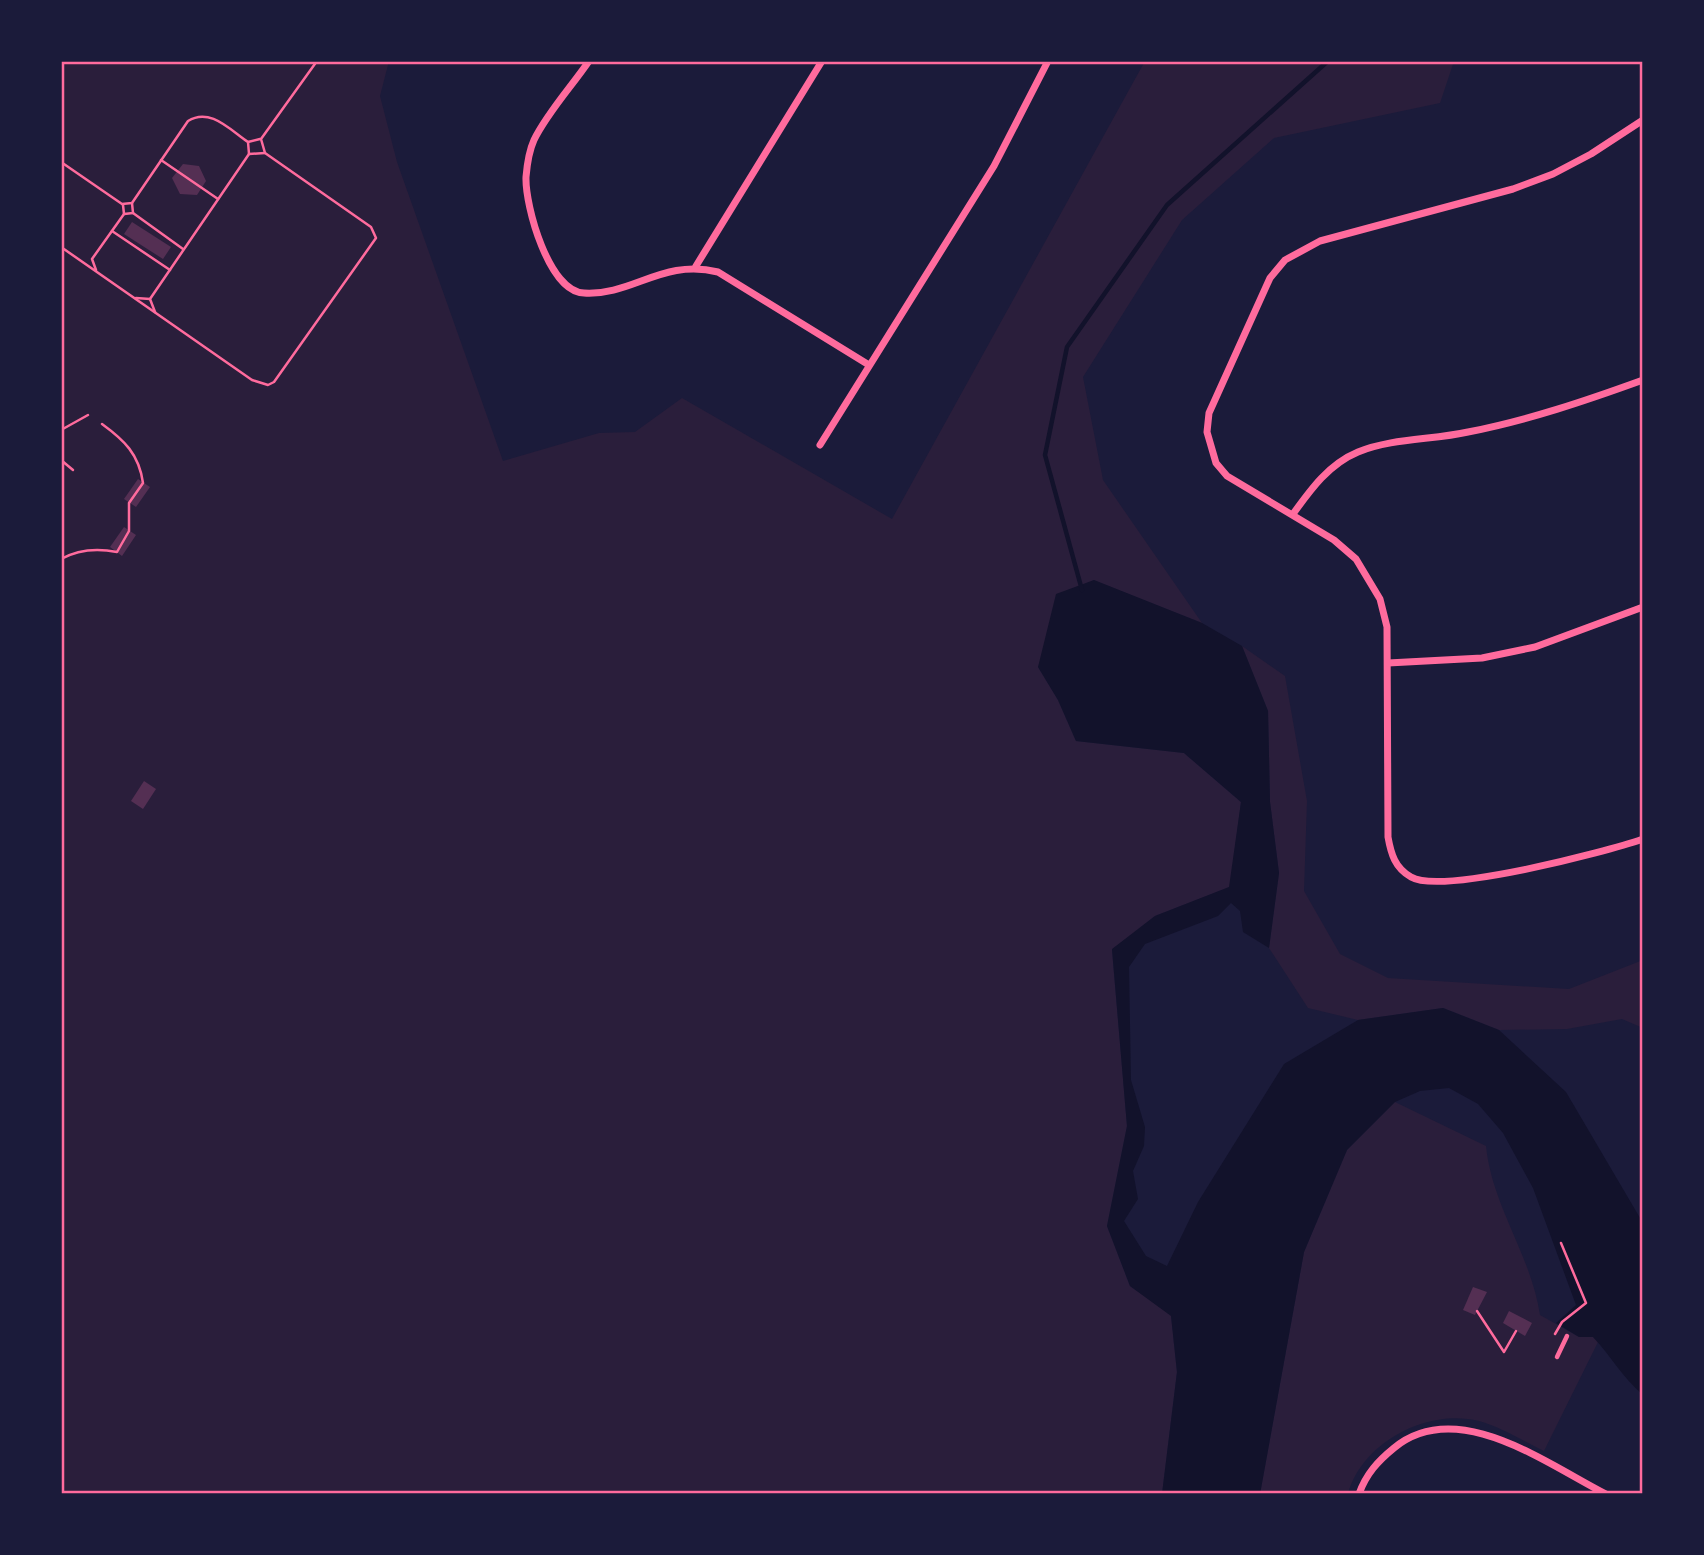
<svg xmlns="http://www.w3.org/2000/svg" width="1704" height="1555" viewBox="0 0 1704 1555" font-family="'Noto Sans',sans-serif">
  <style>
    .green { fill: #2a1e3b }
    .water { fill: #12122b }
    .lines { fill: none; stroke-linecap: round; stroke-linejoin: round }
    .stream { stroke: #12122b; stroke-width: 4.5 }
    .building { fill: #542f53 }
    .path { stroke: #ff6b9d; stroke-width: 2.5 }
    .service { stroke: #ff6b9d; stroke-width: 4.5 }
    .minor { stroke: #ff6b9d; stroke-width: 7 }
    .neatline { fill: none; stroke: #ff6b9d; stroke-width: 2.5 }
  </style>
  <rect width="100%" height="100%" fill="#1b1b3a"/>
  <g class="green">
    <path d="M61,61h328l-9,35 17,66 106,299 96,-28 36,-1 47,-34 210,121 253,-458h309l-14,42 -166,35 -92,82 -99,157 20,103 99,143 -109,-43 -55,87 20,33 18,41 108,12 57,49 -11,85 -75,29 -43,34 15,176 -20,100 23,60 41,29 6,57 -15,122h-1101z"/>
    <path d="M1242,646l43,30 22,125 -3,90 36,63 48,24 181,11 74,-29v68l-21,-9 -55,10 -68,1 -56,-22 -85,12 -50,-12 -39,-60 10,-75 -9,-71 -2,-91z"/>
    <path d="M1395,1102l91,44c6,60 45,109 54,169l39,22h14l5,5 -54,109c-21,-10 -43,-24 -65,-30 -51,-13 -117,21 -131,73h-88l44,-242 43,-102z"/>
  </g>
  <path class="water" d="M1094,580l108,43 40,23 26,65 2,91 9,71 -10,75 -26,-16 -3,-21 -9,-8 -13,13 -73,28 -16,23 2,113 14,47 -1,19 -11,25 5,28 -14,22 22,35 21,10 31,-64 86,-138 74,-44 85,-12 56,22 67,62 77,131v172c-21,-18 -32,-39 -50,-58h-14l-23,-14 20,-18 -43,-117 -30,-55 -25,-29 -29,-16 -29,3 -25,11 -48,48 -43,102 -44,242h-98l15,-122 -6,-56 -41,-30 -23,-60 20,-100 -15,-177 43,-33 74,-29 12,-85 -57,-49 -108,-12 -18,-41 -20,-33 18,-73z"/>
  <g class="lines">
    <path class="stream" d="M1082,590l-37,-135 22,-108 100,-142 161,-144"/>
  </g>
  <g class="building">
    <path d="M183,164l16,2 7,15 -9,14 -17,-1 -8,-16z"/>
    <path d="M132,222l39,25 -8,12 -39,-25z"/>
    <path d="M138,479l12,8 -14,20 -12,-8z"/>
    <path d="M124,527l12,8 -14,21 -12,-9z"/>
    <path d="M144,781l12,8 -13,20 -12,-8z"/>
    <path d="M1473,1287l14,5 -12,23 -12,-5z"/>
    <path d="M1509,1311l23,12 -7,13 -22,-13z"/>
  </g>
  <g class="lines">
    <g class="path">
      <path d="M248,142l1,12 16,-1"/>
      <path d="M161,160l57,39"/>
      <path d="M61,162l61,42 10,-1 56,-82c22,-14 42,9 60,21l12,-3"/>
      <path d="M123,205l1,9 9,-1 -1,-10"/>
      <path d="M133,213l50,36"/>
      <path d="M112,231l58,39"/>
      <path d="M61,247l191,133 16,5 6,-3 102,-144 -5,-11 -106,-74 -4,-14 56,-78"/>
      <path d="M96,270l-4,-11 32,-45"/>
      <path d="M136,298l14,1"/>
      <path d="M155,312l-5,-13 99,-145"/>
      <path d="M61,430l27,-15"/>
      <path d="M61,460l12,10"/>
      <path d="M61,559c18,-10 36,-11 56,-7l12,-21v-28l14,-20c-4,-29 -19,-43 -41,-59"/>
      <path d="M1477,1311l27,41 12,-21"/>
      <path d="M1555,1334l7,-12 24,-19 -25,-60"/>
    </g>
    <path class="service" d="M1557,1357l10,-21"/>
    <g class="minor">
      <path d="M589,61c-17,25 -42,52 -55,79 -5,11 -7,25 -8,37 -1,29 23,115 58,116 48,3 79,-35 134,-21l151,93"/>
      <path d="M1643,120l-52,34 -38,20 -40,15 -193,52 -35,19 -15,18 -61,135 -2,19 9,31 11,13 107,64 22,19 24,40 7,28 1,210c3,17 7,31 23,40 30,18 195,-25 232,-38"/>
      <path d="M696,266l126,-205"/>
      <path d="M820,445l174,-279 54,-105"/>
      <path d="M1293,514c18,-25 36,-50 65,-62 34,-14 75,-12 110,-20 61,-12 117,-31 175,-52"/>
      <path d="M1388,663l94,-5 53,-11 108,-40"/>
      <path d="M1359,1494c7,-20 19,-33 35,-46 63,-52 153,16 212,46"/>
    </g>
  </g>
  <rect width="1704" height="1555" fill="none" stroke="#1b1b3a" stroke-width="126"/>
  <rect x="63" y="63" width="1578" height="1429" class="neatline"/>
</svg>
